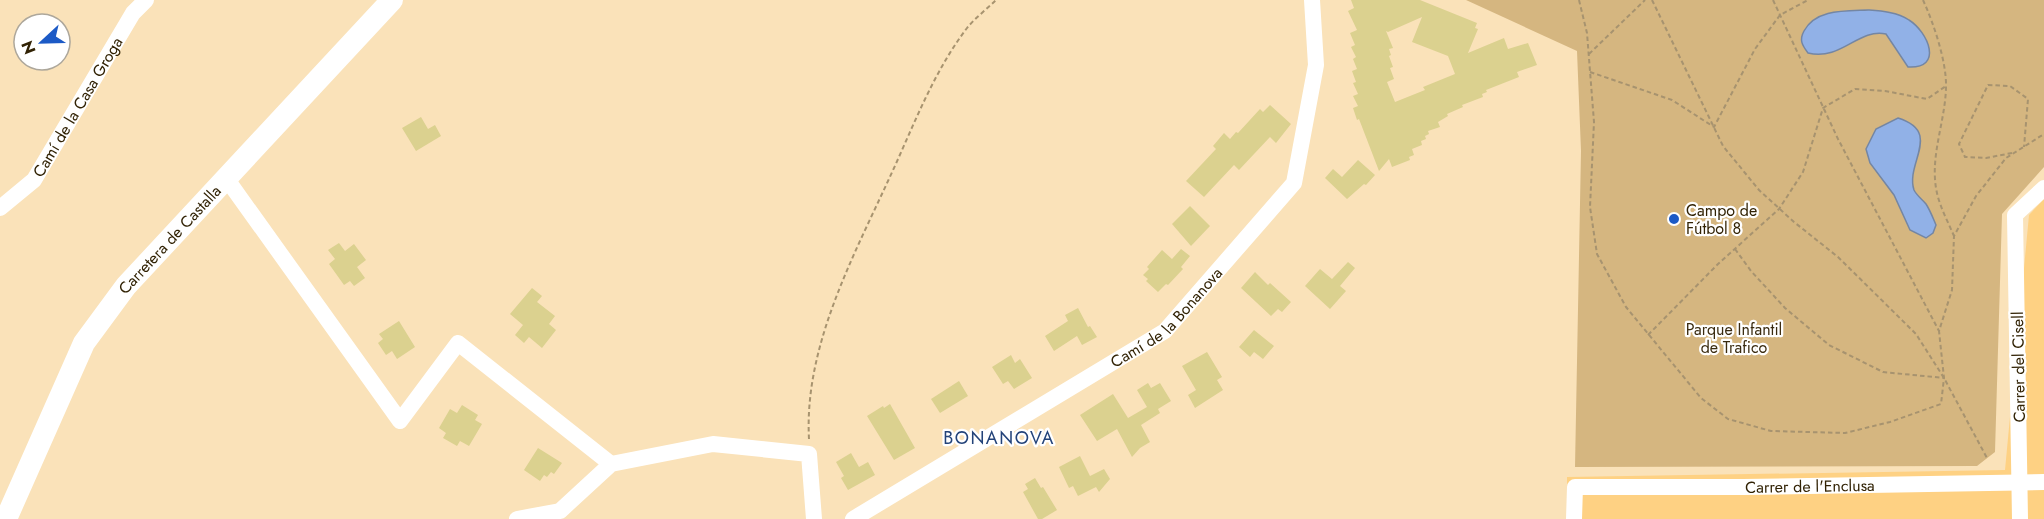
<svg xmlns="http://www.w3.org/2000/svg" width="2044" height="519" viewBox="0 0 2044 519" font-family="Jost,sans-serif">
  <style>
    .built { fill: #fed183 }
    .green { fill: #d5b680 }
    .water { fill: #91b1e7; stroke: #7486a3; stroke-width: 1.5 }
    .building { fill: #dbd18f; fill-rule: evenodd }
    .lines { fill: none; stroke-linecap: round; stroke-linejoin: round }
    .path { stroke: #a7936f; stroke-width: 2; stroke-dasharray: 4.5 3; stroke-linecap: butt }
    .minor { stroke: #fff; stroke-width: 16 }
    .secondary { stroke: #fff; stroke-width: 22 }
    .poi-dot { fill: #1c5ac6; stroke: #fff; stroke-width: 2 }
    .labels { text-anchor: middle; stroke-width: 4.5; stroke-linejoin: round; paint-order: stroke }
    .street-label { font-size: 16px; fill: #312204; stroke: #fff }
    .poi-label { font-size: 16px; fill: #312204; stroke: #fff; text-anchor: start }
    .park-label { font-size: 16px; fill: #3a2b10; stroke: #fff }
    .neighbourhood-label { font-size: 18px; letter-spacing: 1.5px; fill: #234379; stroke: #fff }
  </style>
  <rect width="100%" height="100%" fill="#fae2b9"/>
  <path class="built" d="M2044,199v320h-477v-42l438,-7 24,-255z"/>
  <path class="green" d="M1466,0h578v167l-42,47 -7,238 -18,14 -402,1 6,-316 -4,-100z"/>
  <g class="water">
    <path d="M1868,10c13,1 29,2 41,10 19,12 35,49 -1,47l-22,-33c-28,-6 -44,27 -78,19 -6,-8 -9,-13 -4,-22 12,-22 41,-20 64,-21z"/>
    <path d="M1898,118c45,14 7,45 16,72 3,6 8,9 12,14 4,6 7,14 10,21l-3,8 -7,5 -16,-8 -16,-35 -24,-32 -4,-14 10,-20z"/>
  </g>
  <g class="building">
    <path d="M1351,0h69l57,23 -2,5 3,1 -10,24 36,-15 4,11 20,-6 9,22 -20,7 2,5 -33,13 1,2 -5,2 1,3 -21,8 1,2 -16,7 1,2 -10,6 2,5 -12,4 1,3 -4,2 1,3 -5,2 1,4 -10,4 2,6 -5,2 1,3 -18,7 -3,-8 -10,12 -20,-52 -2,1 -4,-12 5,-2 -5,-10 5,-2 -5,-11 3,-1 -4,-11 5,-2 -4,-10 3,-2 -5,-10 4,-2 -5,-12 7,-3 -9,-19 6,-3zM1422,17l-10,25 36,14 7,18 -32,13 2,3 -30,12 -8,-20 7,-3 -4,-11 3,-1 -4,-11 2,-1 -2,-6 4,-1 -7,-17 2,1z"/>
    <path d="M1270,105l21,19 -15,19 -6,-6 -31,33 -5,-5 -30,32 -18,-16 30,-32 -3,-3 11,-13 6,6 6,-7 2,1 22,-24 3,3z"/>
    <path d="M421,117l7,12 7,-4 6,11 -25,15 -14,-23z"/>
    <path d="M1358,160l17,15 -9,10 -2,-1 -17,15 -22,-21 8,-9 9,8z"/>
    <path d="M1190,206l20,20 -19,20 -19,-22z"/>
    <path d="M339,243l6,8 9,-7 12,16 -9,7 8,11 -11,8 -4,-5 -6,4 -15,-21 6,-5 -7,-9z"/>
    <path d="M1181,249l9,7 -9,11 2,2 -15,16 -2,-1 -8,8 -12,-11 2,-2 -5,-4 6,-6 -2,-2 15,-17 10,9z"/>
    <path d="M1348,262l7,6 -15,18 6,5 -16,18 -25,-23 15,-17 12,10z"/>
    <path d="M1255,272l13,13 2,-2 21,19 -9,10 -4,-3 -7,7 -30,-28z"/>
    <path d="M532,288l10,8 -5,6 18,14 -6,8 7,6 -14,18 -13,-11 -5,6 -9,-8 8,-10 -13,-11z"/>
    <path d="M1078,308l10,19 2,-1 7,11 -15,8 -5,-9 -23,15 -9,-15 23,-15 -3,-6z"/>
    <path d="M399,321l16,26 -18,12 -5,-8 -6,4 -8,-12 5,-4 -4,-5z"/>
    <path d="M1254,330l20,16 -11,13 -9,-7 -4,5 -11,-10z"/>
    <path d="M1207,352l15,25 -5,3 6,10 -28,18 -7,-13 8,-5 -14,-24z"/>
    <path d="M1011,355l4,8 5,-4 12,19 -18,11 -6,-8 -5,3 -11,-17z"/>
    <path d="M959,381l9,15 -28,17 -9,-14z"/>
    <path d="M1148,383l3,5 9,-5 11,18 -13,8 2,4 -19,12 9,17 -10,6 -8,9 -15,-28 -20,12 -17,-26 33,-21 15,24 19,-11 -10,-17z"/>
    <path d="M890,404l25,44 -21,12 -27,-44 16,-10 1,2z"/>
    <path d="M462,405l16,10 -3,5 7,4 -13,22 -9,-5 -3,5 -14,-8 3,-5 -7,-5 11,-19 7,4z"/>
    <path d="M538,448l24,15 -8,11 -3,-2 -4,5 -3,-2 -4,6 -16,-11z"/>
    <path d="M851,453l8,14 9,-5 7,13 -27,15 -7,-12 3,-2 -8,-14z"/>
    <path d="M1080,456l10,20 14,-7 6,10 -11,13 -3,-5 -18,9 -5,-10 -4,2 -10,-21z"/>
    <path d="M1035,478l6,10 2,-1 14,23 -15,9h-4l-15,-27 5,-3 -3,-5z"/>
  </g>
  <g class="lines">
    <g class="path">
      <path d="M1579,0l8,33 7,89 -4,85 7,47 29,53 75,91 27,21 43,12 74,2 45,-11 51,-18 3,-26 -5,-47 13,-41 2,-54 22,-40 30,-38 38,-24"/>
      <path d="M1652,0l71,146 36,44 35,32 44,35 78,77 28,44 43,80"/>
      <path d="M1773,0l65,139 101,192"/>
      <path d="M1923,0c11,24 24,63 23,88 -1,35 -17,70 -9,105 3,14 11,29 17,43"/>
      <path d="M1589,54l56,-54"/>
      <path d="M1590,72l82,28 42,27 41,-78 25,-34 28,-15"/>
      <path d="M2012,153l-26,5 -21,-1 -6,-13 29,-59 22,1 18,13 -4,48"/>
      <path d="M1735,249l16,22 34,37 44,37 54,27 61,6"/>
      <path d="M1648,335l70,-71 61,-55 24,-37 20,-64 32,-19 30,2 42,8 19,-13"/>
      <path d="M809,439c-5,-90 42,-178 79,-258 24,-51 44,-107 79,-153 8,-10 20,-19 29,-28"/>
    </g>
    <g class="minor">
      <path d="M226,178l174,243 58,-78 153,121"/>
      <path id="s1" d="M0,208l34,-28 99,-167 13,-13"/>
      <path d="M517,519l43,-8 51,-47 102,-20 96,10 5,65"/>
      <path id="s2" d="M853,519l312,-188 129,-148 22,-118 -4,-65"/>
      <path id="s3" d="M1574,519l1,-32h168l301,-5"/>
      <path d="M2020,519l-5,-304 29,-27"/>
    </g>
    <path class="secondary" id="s4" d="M6,519l78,-176 42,-57 266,-286"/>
  </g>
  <circle class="poi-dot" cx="1674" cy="219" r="6"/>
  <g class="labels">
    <g class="street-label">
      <text dy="6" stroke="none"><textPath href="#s1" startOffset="129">Camí de la Casa Groga</textPath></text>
      <text dy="6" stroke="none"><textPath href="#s4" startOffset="327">Carretera de Castalla</textPath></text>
      <text dy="6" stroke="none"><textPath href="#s2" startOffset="374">Camí de la Bonanova</textPath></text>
      <text transform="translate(2018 367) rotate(-91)" y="6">Carrer del Cisell</text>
      <text dy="6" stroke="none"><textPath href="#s3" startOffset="267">Carrer de l'Enclusa</textPath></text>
    </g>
    <g class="poi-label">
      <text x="1686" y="216">Campo de<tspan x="1686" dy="18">Fútbol 8</tspan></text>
    </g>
    <g class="park-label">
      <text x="1734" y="335">Parque Infantil<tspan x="1734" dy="18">de Trafico</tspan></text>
    </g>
    <g class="neighbourhood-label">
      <text x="999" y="444">BONANOVA</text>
    </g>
  </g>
  <g transform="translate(42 42) rotate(248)"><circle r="28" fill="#ffffff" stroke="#ada79b" stroke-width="1.5"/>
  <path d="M0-4.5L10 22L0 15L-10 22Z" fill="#1c5ac6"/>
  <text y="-9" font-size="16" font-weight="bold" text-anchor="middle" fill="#312204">N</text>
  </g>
</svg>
